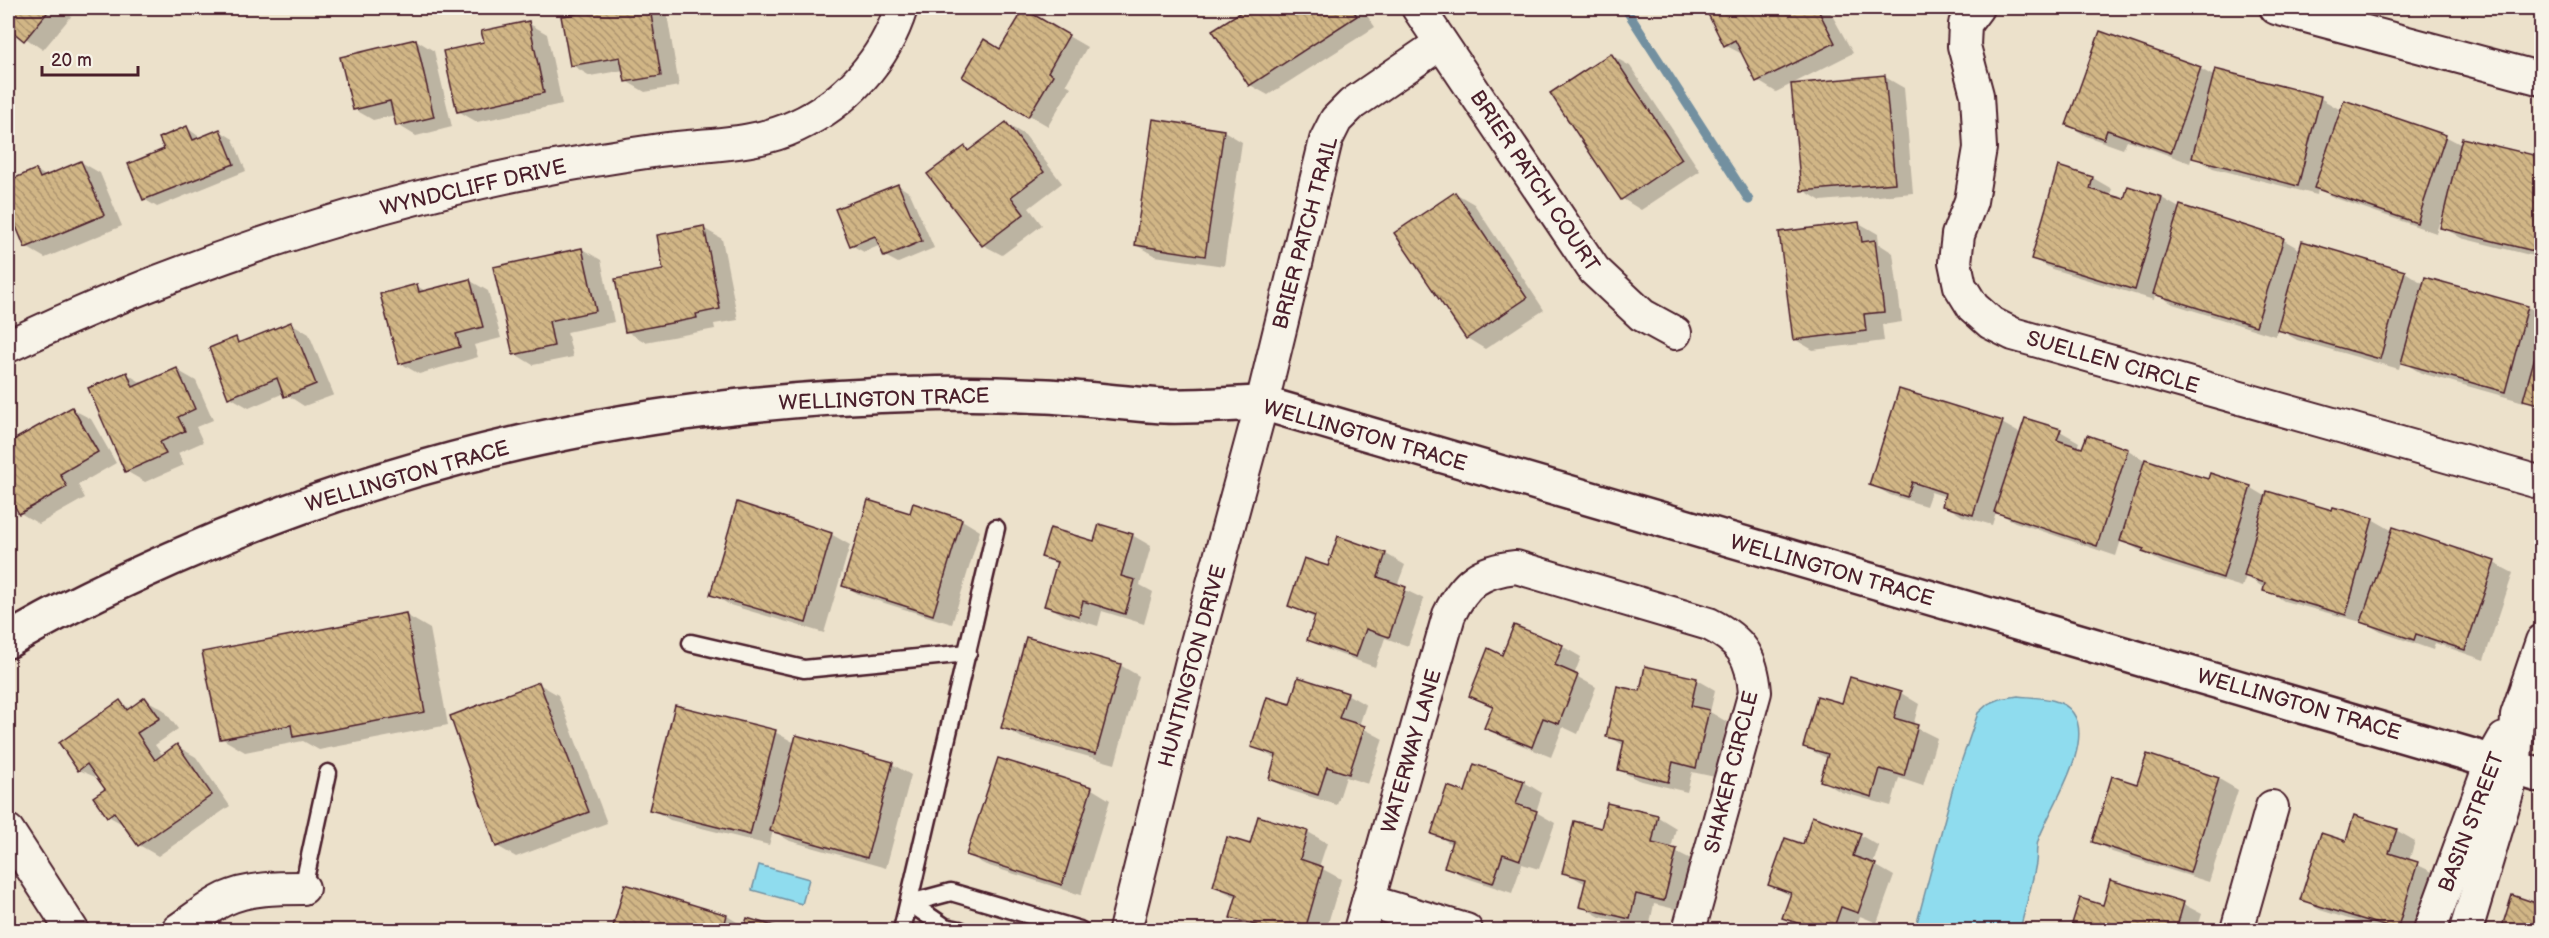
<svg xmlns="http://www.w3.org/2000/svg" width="2549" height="938" viewBox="0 0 2549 938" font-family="'Balsamiq Sans',sans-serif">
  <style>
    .water { fill: #8fdcee; stroke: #7390a0; stroke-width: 1.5 }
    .shadow { fill: #0003 }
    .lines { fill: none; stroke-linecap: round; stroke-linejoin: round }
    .stream { stroke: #7390a0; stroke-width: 9 }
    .building { fill: url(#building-back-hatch); stroke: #4a1f2b; stroke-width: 1.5 }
    .lane-casing { stroke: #4a1f2b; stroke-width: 21 }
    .street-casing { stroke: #4a1f2b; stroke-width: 36 }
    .secondary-casing { stroke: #4a1f2b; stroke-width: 38 }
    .lane { stroke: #f7f3e8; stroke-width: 16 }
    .street { stroke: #f7f3e8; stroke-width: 32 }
    .secondary { stroke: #f7f3e8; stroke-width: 33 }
    .labels { text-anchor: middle; stroke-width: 4.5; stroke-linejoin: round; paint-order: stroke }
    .street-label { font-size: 21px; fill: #4a1f2b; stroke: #f7f3e8 }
  </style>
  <defs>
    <pattern id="building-back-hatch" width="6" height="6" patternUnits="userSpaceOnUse" patternTransform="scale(1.5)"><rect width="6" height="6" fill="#d1b686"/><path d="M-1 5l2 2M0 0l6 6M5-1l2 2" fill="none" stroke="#ac936e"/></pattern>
  </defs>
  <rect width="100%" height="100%" fill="#ece1cb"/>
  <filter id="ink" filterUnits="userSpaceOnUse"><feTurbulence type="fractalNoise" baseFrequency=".0167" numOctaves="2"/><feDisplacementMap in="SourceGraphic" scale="12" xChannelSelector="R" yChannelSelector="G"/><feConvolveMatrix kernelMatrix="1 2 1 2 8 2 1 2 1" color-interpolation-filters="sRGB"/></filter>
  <g filter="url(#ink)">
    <g class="water">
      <path d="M2018,696c17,2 45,1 55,17 22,31 -24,96 -35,128 -2,7 -1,15 -2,22 -4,23 -11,45 -16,67h-105l40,-150 23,-67 10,-9 12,-5z"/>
      <path d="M759,865l50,14 -7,25 -50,-14z"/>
    </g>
    <g class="shadow">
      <path d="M8,8h70l-35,42 -35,-24z"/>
      <path d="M620,8h37l10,6 12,72 -34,6 -19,-11 -2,-11 -34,6 -18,-11 -9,-48z"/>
      <path d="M1249,8h113l13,19 -107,68 -18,-10 -36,-55z"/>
      <path d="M1706,8h122l25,45 -77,39 -18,-11 -14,-26 -19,-10z"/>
      <path d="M1025,11l62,36 -21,37 5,3 -23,39 -84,-49 37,-26z"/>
      <path d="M528,23l19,11 15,70 -85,18 -19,-11 28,-68z"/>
      <path d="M2101,33l100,36 14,8 105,21 19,11 -2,8h2l106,19 17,9 80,14v99l-81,-20 -19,-11 5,-21 -2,-1 -9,28 -101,-35 -17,-9 -1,6 -104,-27 -21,-12 -2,7 -63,-23 -4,9 -37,-13 -18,-11z"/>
      <path d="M416,40l18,11 18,76 -36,9 -18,-11 -3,-10 -22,5 -19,-11z"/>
      <path d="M1611,55l19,11 70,105 -59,39 -18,-11 -71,-106z"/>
      <path d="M1885,77l19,11 9,105 -92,8 -18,-11z"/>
      <path d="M1006,124l19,11 37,48 -33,25 13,17 -40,30 -19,-10 -18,-97 6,3z"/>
      <path d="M187,128l14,10 19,-7 13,8 13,32 -89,36 -13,-8 22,-49z"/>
      <path d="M1224,131l18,11 -18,124 -69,-10 -19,-11z"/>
      <path d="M81,162l19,11 22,53 -77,32 -19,-11 -18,-44v-21l28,-12 11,7z"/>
      <path d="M2059,168l34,10 19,11 -3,8 16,4 37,-3 19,11v-2l103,33 17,10 104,22 19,12 2,-6 102,29 14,8v94l-18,-10v3l-103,-29 -20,-12 -2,8 -102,-29 -19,-11 -3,7 -102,-32 -18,-11 -1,7 -102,-31 -19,-10z"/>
      <path d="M898,185l12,8 24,55 -36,15 -13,-7 -4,-11 -17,7 -13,-7z"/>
      <path d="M1455,193l19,11 70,106 -59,39 -18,-11z"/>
      <path d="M1859,223l19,11 1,10 14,9 9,69 -20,3 2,16 -71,9 -19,-11z"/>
      <path d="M703,228l19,11 16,81 -24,4 1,5 -70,13 -19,-11 39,-60z"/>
      <path d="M582,249l19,11 13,62 -47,10 6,25 -40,8 -18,-11z"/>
      <path d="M469,280l19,11 13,47 -27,7 4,12 -59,17 -19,-11 17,-77 10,6z"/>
      <path d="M291,323l18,11 25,61 -30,11 -20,-13 -35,15 -19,-11 6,-58 6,4z"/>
      <path d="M177,370l19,11 17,39 -17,7 7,15 -25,11 6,12 -39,17 -19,-11 1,-97 17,10z"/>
      <path d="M72,409l19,10 25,44 -38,22 7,13 -46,26 -19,-11 -12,-22v-46z"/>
      <path d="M2002,423l19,11 39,-3 19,11 -2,6 6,2 4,-13 41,13 18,11 63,19 41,7 17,10 105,22 21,12 101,32 19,10 -29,87 -49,-17 -2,7 -52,-18 -16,-9 -81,-22 -38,-25 -4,11 -79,-24 -42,-23 -5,16 -101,-34 -19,-10 -4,13 -30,-9 -18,-11 2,-8 -15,-5 -5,14 -36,-11 -19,-11z"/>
      <path d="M8,506l6,10 -6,4z"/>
      <path d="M911,515l51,5 18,11 -28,93 -90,-28 -19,-11z"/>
      <path d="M831,534l19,11 -26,88 -94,-28 -19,-11z"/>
      <path d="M1132,535l19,11 -11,39 13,7 -9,32 -42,-13 -4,15 -33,-10 -19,-11 12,-40 -15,-9z"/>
      <path d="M1339,537l47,17 19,11 -8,21 27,13 -16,47 -23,-8 -10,29 -47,-17 -19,-11 7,-20 -26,-13 39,-38z"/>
      <path d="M406,615l24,14 18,96 -129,25 -16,-9 -58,11 -24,-14z"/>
      <path d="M1562,646l19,11 -7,18 22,12 -18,47 -15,-7 -12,30 -47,-19 -18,-11 7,-19 -22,-12 32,-40z"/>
      <path d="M1120,665l19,11 -24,88 -93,-26 -19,-11z"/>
      <path d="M1696,679l19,11 -5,22 17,10 -12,55 -23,-5 -5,20 -49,-12 -19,-10 6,-24 -17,-10 33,-43z"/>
      <path d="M539,684l19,11 49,128 -91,34 -19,-11z"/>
      <path d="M1901,693l18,11 -6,22 24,12 -14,48 -24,-8 -8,28 -50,-14 -19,-11 6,-22 -23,-12 38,-42z"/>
      <path d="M1347,694l19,11 -7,21 24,13 -15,45 -22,-7 -9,28 -48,-15 -19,-11 6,-20 -23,-13 38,-40z"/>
      <path d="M145,699l19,11 14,19 -23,16 8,11 14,-10 19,11 34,49 -72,50 -19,-11 -13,-19 -18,-10 -1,-26 -7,-11 -21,-9 41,-68 11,7z"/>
      <path d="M775,732l20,11 97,21 19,11 -25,93 -96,-27 -17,-10 -4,14 -99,-25 -19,-11z"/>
      <path d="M2148,756l71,23 19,11 -29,92 -97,-30 -18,-11 44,-55z"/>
      <path d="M999,760l93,29 18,11 -29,95 -95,-30 -19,-10z"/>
      <path d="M1524,782l18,11 -6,19 19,11 -16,46 -17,-5 -10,29 -48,-16 -18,-11 7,-21 -20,-12 33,-40z"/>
      <path d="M1608,805l50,12 18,11 -5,21 24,12 -12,50 -29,-7 -5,24 -49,-11 -19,-11 5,-22 -22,-12 38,-42z"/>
      <path d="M1259,818l49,14 19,11 -8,24 22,12 -15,51h-67l-27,-13 5,-19 -23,-12 37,-40z"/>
      <path d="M1813,818l47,17 19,11 -6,18 21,12 -17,47 -17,-7 -5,14h-46l-25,-13 7,-21 -21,-11 34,-39z"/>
      <path d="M2396,830l19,11 -6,20 28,13 -18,56h-35l-64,-20 -18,-11 45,-56z"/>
      <path d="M626,886l101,30 18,11 3,-7 34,10h-169z"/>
      <path d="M2513,897l27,9 2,-4v28h-39z"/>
      <path d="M2081,900l23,7 79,-3 19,10 -5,16h-126z"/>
    </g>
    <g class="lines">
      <path class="stream" d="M1625,8l124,192"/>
    </g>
    <g class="building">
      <path d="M8,8h43l-27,33 -16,-13z"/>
      <path d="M611,8h39l11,68 -36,6 -5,-25 -50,9 -9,-50z"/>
      <path d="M1247,8h105l5,8 -108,70 -37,-56z"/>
      <path d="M1705,8h112l18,35 -79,39 -21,-42 -11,6z"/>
      <path d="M1024,9l45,26 -21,37 5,3 -25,42 -66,-40 22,-38 16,10z"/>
      <path d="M529,21l15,72 -87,19 -14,-61 41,-9 -3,-11z"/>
      <path d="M2100,31l101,36 -30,86 -64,-23 -3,9 -38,-14z"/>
      <path d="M416,39l18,78 -38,9 -6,-25 -37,9 -13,-53z"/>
      <path d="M1611,53l71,106 -61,41 -71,-107z"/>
      <path d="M2215,69l106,27 -23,90 -106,-28z"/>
      <path d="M1885,75l10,108 -94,8 -10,-107z"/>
      <path d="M2344,100l102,35 -29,88 -103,-35z"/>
      <path d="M1153,119l71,11 -19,126 -70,-11z"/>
      <path d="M1006,122l38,50 -33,25 13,17 -42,32 -55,-72 38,-28 3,5z"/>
      <path d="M187,126l6,14 27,-11 14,35 -91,36 -15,-36 36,-15 -5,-11z"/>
      <path d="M2462,138l80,19v96l-102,-25z"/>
      <path d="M81,161l23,54 -79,33 -17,-41v-26l28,-12 4,9z"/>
      <path d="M2058,166l35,11 -3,12 34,10 4,-13 34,11 -27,93 -104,-31z"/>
      <path d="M898,184l24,57 -38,16 -9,-21 -25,10 -15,-37z"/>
      <path d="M1455,192l72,106 -61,41 -72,-106z"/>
      <path d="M2180,205l104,33 -28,88 -103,-32z"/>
      <path d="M1859,222l3,20 13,-2 9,72 -20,2 2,17 -73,9 -14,-108z"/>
      <path d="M704,226l16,83 -24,5 1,4 -72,14 -10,-53 48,-9 -6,-35z"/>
      <path d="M2302,241l103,30 -25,88 -103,-29z"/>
      <path d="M582,248l14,63 -47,10 5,25 -41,9 -20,-88z"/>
      <path d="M2425,277l103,29 -23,86 -104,-29z"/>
      <path d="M470,279l13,48 -27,7 4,13 -61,17 -19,-70 37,-10 2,8z"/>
      <path d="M291,322l25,62 -32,13 -7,-19 -49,20 -19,-50 27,-11 2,6z"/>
      <path d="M2542,331v74l-19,-5z"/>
      <path d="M177,368l18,41 -17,8 7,14 -25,11 6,12 -41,18 -37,-84 39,-16 6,15z"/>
      <path d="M1899,389l104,32 -30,94 -31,-9 3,-13 -33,-11 -5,15 -38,-12z"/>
      <path d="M72,407l26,45 -38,22 7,13 -48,27 -11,-20v-51z"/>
      <path d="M2025,418l36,11 -4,11 25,8 5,-13 41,14 -31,97 -103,-34z"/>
      <path d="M2145,459l63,20 2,-6 41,13 -28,92 -81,-26 2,-3 -24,-8z"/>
      <path d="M2267,491l65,19 1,-3 40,11 -27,97 -83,-24 2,-8 -21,-7z"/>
      <path d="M868,500l42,13 3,-10 49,16 -29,96 -91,-29z"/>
      <path d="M737,502l95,31 -26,90 -96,-28z"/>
      <path d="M1099,524l34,10 -12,42 14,4 -10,34 -42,-13 -4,15 -35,-10 13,-44 -16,-5 9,-29 44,13z"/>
      <path d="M2393,527l102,34 -30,89 -49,-16 -2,6 -53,-18z"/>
      <path d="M1338,536l48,17 -8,24 28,10 -17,50 -23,-8 -10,28 -49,-17 8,-24 -27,-10 16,-48 24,8z"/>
      <path d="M406,613l19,99 -132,25 -2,-12 -71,14 -18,-87z"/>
      <path d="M1514,625l49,20 -8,20 23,10 -19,49 -16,-6 -11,29 -48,-19 9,-22 -24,-10 19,-48 14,7z"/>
      <path d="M1026,637l95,27 -25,90 -95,-26z"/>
      <path d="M1645,666l52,12 -6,28 18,4 -13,58 -23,-6 -5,20 -50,-12 6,-29 -18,-4 11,-51 23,5z"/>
      <path d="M1298,677l50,16 -9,25 26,8 -16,48 -22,-7 -9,28 -49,-16 7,-24 -25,-8 16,-50 23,7z"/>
      <path d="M1850,677l51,15 -7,26 24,7 -14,51 -24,-7 -8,28 -52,-16 8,-27 -25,-7 14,-51 25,7z"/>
      <path d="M539,682l50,130 -93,35 -46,-131z"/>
      <path d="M145,697l15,21 -23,15 18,27 22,-16 35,51 -74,51 -24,-34 -7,5 -14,-20 12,-8 -18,-25 -9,7 -19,-28 61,-43 7,10z"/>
      <path d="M675,705l101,25 -26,105 -101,-25z"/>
      <path d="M796,735l97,27 -26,96 -97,-27z"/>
      <path d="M2147,754l72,24 -29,95 -98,-31 20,-66 25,8z"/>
      <path d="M998,758l94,29 -30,98 -96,-30z"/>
      <path d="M1474,764l50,17 -8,23 21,7 -17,49 -17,-6 -10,29 -49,-16 8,-26 -21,-7 16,-48 18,6z"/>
      <path d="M1607,803l51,12 -6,28 25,6 -13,52 -28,-7 -6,25 -51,-12 7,-28 -24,-6 12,-52 27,7z"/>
      <path d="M2354,815l43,14 -8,24 29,9 -21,68 -97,-30 21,-67 25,8z"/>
      <path d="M1258,816l50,15 -8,28 23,8 -18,63h-32l-43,-12 7,-24 -24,-8 14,-49 23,7z"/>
      <path d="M1812,816l49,17 -8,23 23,8 -18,49 -17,-6 -8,23h-15l-36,-12 9,-25 -23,-8 17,-47 18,6z"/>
      <path d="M2110,880l74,22 -8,28h-106l10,-32 23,7z"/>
      <path d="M625,884l102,31 -4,15h-111z"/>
      <path d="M2512,895l27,9 3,-7v33h-41z"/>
      <path d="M747,918l40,12h-44z"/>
    </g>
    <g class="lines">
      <g class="lane-casing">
        <g id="lane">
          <path d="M691,643l113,26 164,-16"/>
          <path d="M303,888l25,-115"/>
          <path d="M902,930l94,-402"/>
          <path d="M960,930l-15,-3 -35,-24 41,-11 129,38"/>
        </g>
      </g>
      <g class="street-casing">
        <g id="street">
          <path d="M1418,8l176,262 48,45 33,18"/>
          <path d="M1977,8l-12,16 -1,22 13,49 3,53 -9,53 -13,34 -3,27 5,24 13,21 18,16 22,11 529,149"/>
          <path d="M2276,8l266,71"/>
          <path d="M8,346c168,-79 342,-138 525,-175 42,-8 85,-15 127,-21 45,-6 94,-4 136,-24 50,-23 89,-66 105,-118"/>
          <path d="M8,831l64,99"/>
          <path d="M1368,901l98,29"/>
          <path d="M178,930c15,-10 30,-23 47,-31 25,-11 52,-11 78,-11"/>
          <path d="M1125,930l68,-273 69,-254 64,-263 10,-20 16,-16 89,-61"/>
          <path d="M1360,930l89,-315c16,-33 31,-44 67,-48l193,57c32,16 43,32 46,68l-66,238"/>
          <path d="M2237,930l35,-123"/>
          <path d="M2430,930l62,-170 12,-21"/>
          <path d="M2466,930l49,-164 2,-51 25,-74"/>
        </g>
      </g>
      <g class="secondary-casing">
        <path id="secondary" d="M8,641c51,-31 107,-57 163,-82 241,-107 489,-159 752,-165 41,-2 83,0 124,2 39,2 78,8 117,10 32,1 65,-2 98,-3l1280,373"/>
      </g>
      <use href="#lane" class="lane"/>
      <use href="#street" class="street"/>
      <use href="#secondary" class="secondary"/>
    </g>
  </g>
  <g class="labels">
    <g class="street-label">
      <text transform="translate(1535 181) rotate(56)" y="7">BRIER PATCH COURT</text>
      <text transform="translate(473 187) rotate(-13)" y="7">WYNDCLIFF DRIVE</text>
      <text transform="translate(1305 233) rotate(-75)" y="7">BRIER PATCH TRAIL</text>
      <text transform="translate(2113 362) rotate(16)" y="7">SUELLEN CIRCLE</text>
      <text transform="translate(884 399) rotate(-2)" y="7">WELLINGTON TRACE</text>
      <text transform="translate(1365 435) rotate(16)" y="7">WELLINGTON TRACE</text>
      <text transform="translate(407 476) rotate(-16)" y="7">WELLINGTON TRACE</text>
      <text transform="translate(1832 570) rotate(16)" y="7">WELLINGTON TRACE</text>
      <text transform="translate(1192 666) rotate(-75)" y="7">HUNTINGTON DRIVE</text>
      <text transform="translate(2299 704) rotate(16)" y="7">WELLINGTON TRACE</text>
      <text transform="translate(1411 751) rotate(-74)" y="7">WATERWAY LANE</text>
      <text transform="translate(1731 772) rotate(-76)" y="7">SHAKER CIRCLE</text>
      <text transform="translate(2471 822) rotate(-69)" y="7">BASIN STREET</text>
    </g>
  </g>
  <rect width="2549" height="938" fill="none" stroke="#f7f3e8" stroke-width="30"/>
  <rect x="15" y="15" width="2519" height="908" fill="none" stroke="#4a1f2b" stroke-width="2" filter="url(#ink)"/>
  <path d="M42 66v9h96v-9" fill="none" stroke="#4a1f2b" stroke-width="3"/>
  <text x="51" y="66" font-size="18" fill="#4a1f2b" stroke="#f7f3e8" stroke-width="4.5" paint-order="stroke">20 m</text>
</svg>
